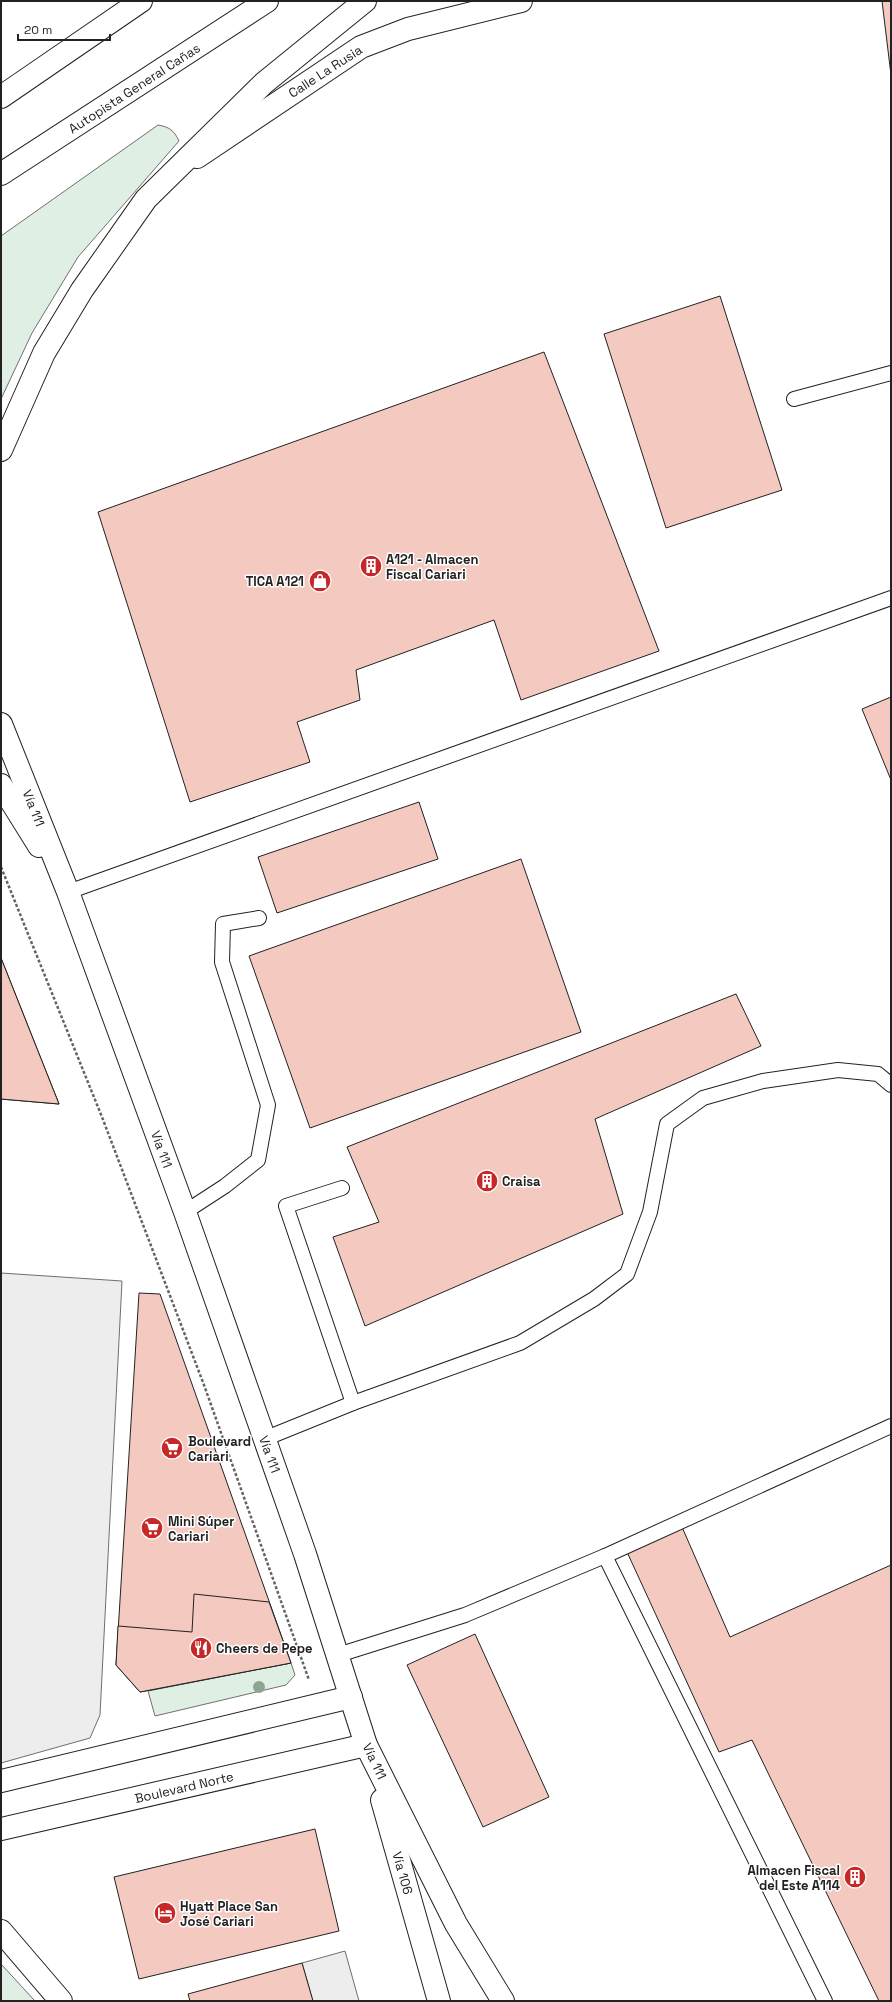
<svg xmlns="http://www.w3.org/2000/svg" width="892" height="2002" viewBox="0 0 892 2002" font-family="'Space Grotesk',sans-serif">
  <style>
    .green { fill: #e0efe3; stroke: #6f6f6f }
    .parking { fill: #ededed; stroke: #6f6f6f }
    .building { fill: #f3c9c0; stroke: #222 }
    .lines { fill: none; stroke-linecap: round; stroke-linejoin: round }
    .service-casing { stroke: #222; stroke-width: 16 }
    .minor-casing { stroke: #222; stroke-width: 24 }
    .secondary-casing { stroke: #222; stroke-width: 24 }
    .trunk-casing { stroke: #222; stroke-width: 24 }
    .path { stroke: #646464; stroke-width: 2.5; stroke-dasharray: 3 2; stroke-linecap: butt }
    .service { stroke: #fff; stroke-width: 14 }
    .minor { stroke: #fff; stroke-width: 22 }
    .secondary { stroke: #fff; stroke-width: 22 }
    .trunk { stroke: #fff; stroke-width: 22 }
    .tree { fill: #8da692 }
    .labels { text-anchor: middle; stroke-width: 3; stroke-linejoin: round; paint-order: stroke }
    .street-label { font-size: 13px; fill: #222; stroke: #fff }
    .poi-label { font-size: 13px; font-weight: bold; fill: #222; stroke: #fff; text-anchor: start }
  </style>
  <rect width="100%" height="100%" fill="#fff"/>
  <g class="green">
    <path d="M158,125c11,2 16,5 21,16l-101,116 -46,76 -31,66v-163z"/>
    <path d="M291,1663l4,12 -9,10 -131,31 -7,-25z"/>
    <path d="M1,1964l34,37h-34z"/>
  </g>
  <g class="parking">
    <path d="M1,1273l121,8 -22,434 -10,23 -89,25z"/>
    <path d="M345,1951l14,50h-46l-11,-38z"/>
  </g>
  <g class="building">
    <path d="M882,1h9v74z"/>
    <path d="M720,296l62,194 -116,38 -62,-194z"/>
    <path d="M544,352l115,299 -138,49 -27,-80 -138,50 4,30 -63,22 13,40 -120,40 -92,-290z"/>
    <path d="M891,697v83l-29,-71z"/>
    <path d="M419,802l19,57 -161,54 -19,-56z"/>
    <path d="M521,859l60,173 -271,96 -61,-172z"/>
    <path d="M1,958l58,146 -58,-5z"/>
    <path d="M1,958l58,146 -58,-5z"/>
    <path d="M736,994l25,52 -166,73 28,95 -258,112 -32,-89 46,-15 -32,-75z"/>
    <path d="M139,1293l21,1 131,369 -151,29 -24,-27z"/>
    <path d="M682,1527l48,110 161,-72v436h-12l-127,-261 -33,12 -92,-200z"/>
    <path d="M194,1594l75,8 22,61 -151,29 -24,-27 2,-39 74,6z"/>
    <path d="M475,1634l74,163 -66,30 -76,-162z"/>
    <path d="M315,1829l24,102 -200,48 -25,-102z"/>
    <path d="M302,1963l11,38h-123l-2,-7z"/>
  </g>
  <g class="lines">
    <g class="service-casing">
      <g id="service">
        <path d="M794,399l97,-26"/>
        <path d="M68,892l823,-294"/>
        <path d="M342,1188l-56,18 67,197"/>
        <path d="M185,1212l40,-26 33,-26 10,-55 -46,-143 1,-38 36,-6"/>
        <path d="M264,1439l89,-36 167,-60 74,-44 33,-25 23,-62 17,-88 36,-26 60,-17 75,-11 40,4 13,11"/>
        <path d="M605,1556l220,445"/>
        <path d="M338,1655l127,-40 140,-59 286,-130"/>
      </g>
    </g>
    <g class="minor-casing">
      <g id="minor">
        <path d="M197,157l164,-110 47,-18 113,-28"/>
        <path d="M1,1781l350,-84"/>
        <path d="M1,1829l365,-84"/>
        <path d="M1,1931l60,70"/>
      </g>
    </g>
    <g class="secondary-casing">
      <g id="secondary">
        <path d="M1,724l67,168 117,320 120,342 61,191 90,179 47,77"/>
        <path d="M1,785l38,61"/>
        <path d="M382,1800l57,201"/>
      </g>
    </g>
    <g class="trunk-casing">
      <g id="trunk">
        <path d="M1,97l140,-96"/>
        <path d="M1,174l266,-173"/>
        <path d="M1,450l43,-97 38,-63 64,-91 118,-116 101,-82"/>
      </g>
    </g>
    <path class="path" d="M1,867l101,250 102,268 105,295"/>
    <use href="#service" class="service"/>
    <use href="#minor" class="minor"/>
    <use href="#secondary" class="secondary"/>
    <use href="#trunk" class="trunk"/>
  </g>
  <circle class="tree" cx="259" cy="1687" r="6"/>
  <defs>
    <g id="building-disc" transform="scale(1.15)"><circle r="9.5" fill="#c62828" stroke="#fff"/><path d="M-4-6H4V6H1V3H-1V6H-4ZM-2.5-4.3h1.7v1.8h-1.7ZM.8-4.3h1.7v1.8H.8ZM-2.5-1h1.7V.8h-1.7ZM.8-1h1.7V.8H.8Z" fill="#fff"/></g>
    <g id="shop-disc" transform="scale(1.15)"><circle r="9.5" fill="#c62828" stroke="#fff"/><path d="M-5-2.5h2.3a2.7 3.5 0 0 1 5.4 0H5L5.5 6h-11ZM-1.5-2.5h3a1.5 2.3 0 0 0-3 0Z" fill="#fff"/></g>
    <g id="supermarket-disc" transform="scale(1.15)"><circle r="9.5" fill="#c62828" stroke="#fff"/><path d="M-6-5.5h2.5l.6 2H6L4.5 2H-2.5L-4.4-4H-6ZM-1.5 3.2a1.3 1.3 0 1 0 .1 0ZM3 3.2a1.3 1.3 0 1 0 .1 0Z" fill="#fff"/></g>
    <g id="restaurant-disc" transform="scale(1.15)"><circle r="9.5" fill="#c62828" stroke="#fff"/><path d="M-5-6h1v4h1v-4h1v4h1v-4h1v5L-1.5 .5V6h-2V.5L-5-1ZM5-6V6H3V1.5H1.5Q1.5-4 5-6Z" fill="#fff"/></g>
    <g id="hotel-disc" transform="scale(1.15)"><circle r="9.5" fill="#c62828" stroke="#fff"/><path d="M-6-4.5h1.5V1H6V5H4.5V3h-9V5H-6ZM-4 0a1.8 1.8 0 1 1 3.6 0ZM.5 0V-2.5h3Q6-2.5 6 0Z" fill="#fff"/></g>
  </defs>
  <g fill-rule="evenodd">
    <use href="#building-disc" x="371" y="566"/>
    <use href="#shop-disc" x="320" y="581"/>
    <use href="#building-disc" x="487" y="1181"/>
    <use href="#supermarket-disc" x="172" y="1448"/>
    <use href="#supermarket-disc" x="152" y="1528"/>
    <use href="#restaurant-disc" x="201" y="1648"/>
    <use href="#building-disc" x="855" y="1877"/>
    <use href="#hotel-disc" x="165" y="1913"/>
  </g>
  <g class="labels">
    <g class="street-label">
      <text transform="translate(325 71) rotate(-33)" y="5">Calle La Rusia</text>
      <text transform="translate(134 88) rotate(-33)" y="5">Autopista General Cañas</text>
      <text transform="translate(34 808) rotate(68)" y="5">Vía 111</text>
      <text transform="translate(162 1149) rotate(70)" y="5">Vía 111</text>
      <text transform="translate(270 1454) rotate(70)" y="5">Vía 111</text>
      <text transform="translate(375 1761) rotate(65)" y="5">Vía 111</text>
      <text transform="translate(184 1787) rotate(-13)" y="5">Boulevard Norte</text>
      <text transform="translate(403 1873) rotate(74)" y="5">Vía 106</text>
    </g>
    <g class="poi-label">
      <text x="386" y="564">A121 - Almacen<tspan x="386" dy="15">Fiscal Cariari</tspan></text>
      <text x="304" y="586" text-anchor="end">TICA A121</text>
      <text x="502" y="1186">Craisa</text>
      <text x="188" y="1446">Boulevard<tspan x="188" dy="15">Cariari</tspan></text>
      <text x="168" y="1526">Mini Súper<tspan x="168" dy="15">Cariari</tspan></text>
      <text x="216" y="1653">Cheers de Pepe</text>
      <text x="840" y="1875" text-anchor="end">Almacen Fiscal<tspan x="840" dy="15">del Este A114</tspan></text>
      <text x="180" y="1911">Hyatt Place San<tspan x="180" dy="15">José Cariari</tspan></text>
    </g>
  </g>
  <rect width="892" height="2002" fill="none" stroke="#222222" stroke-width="4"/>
  <path d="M18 34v6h92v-6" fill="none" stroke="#222222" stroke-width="2"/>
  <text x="24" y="34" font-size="12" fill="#222222" stroke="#ffffff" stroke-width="3" paint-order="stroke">20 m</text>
</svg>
